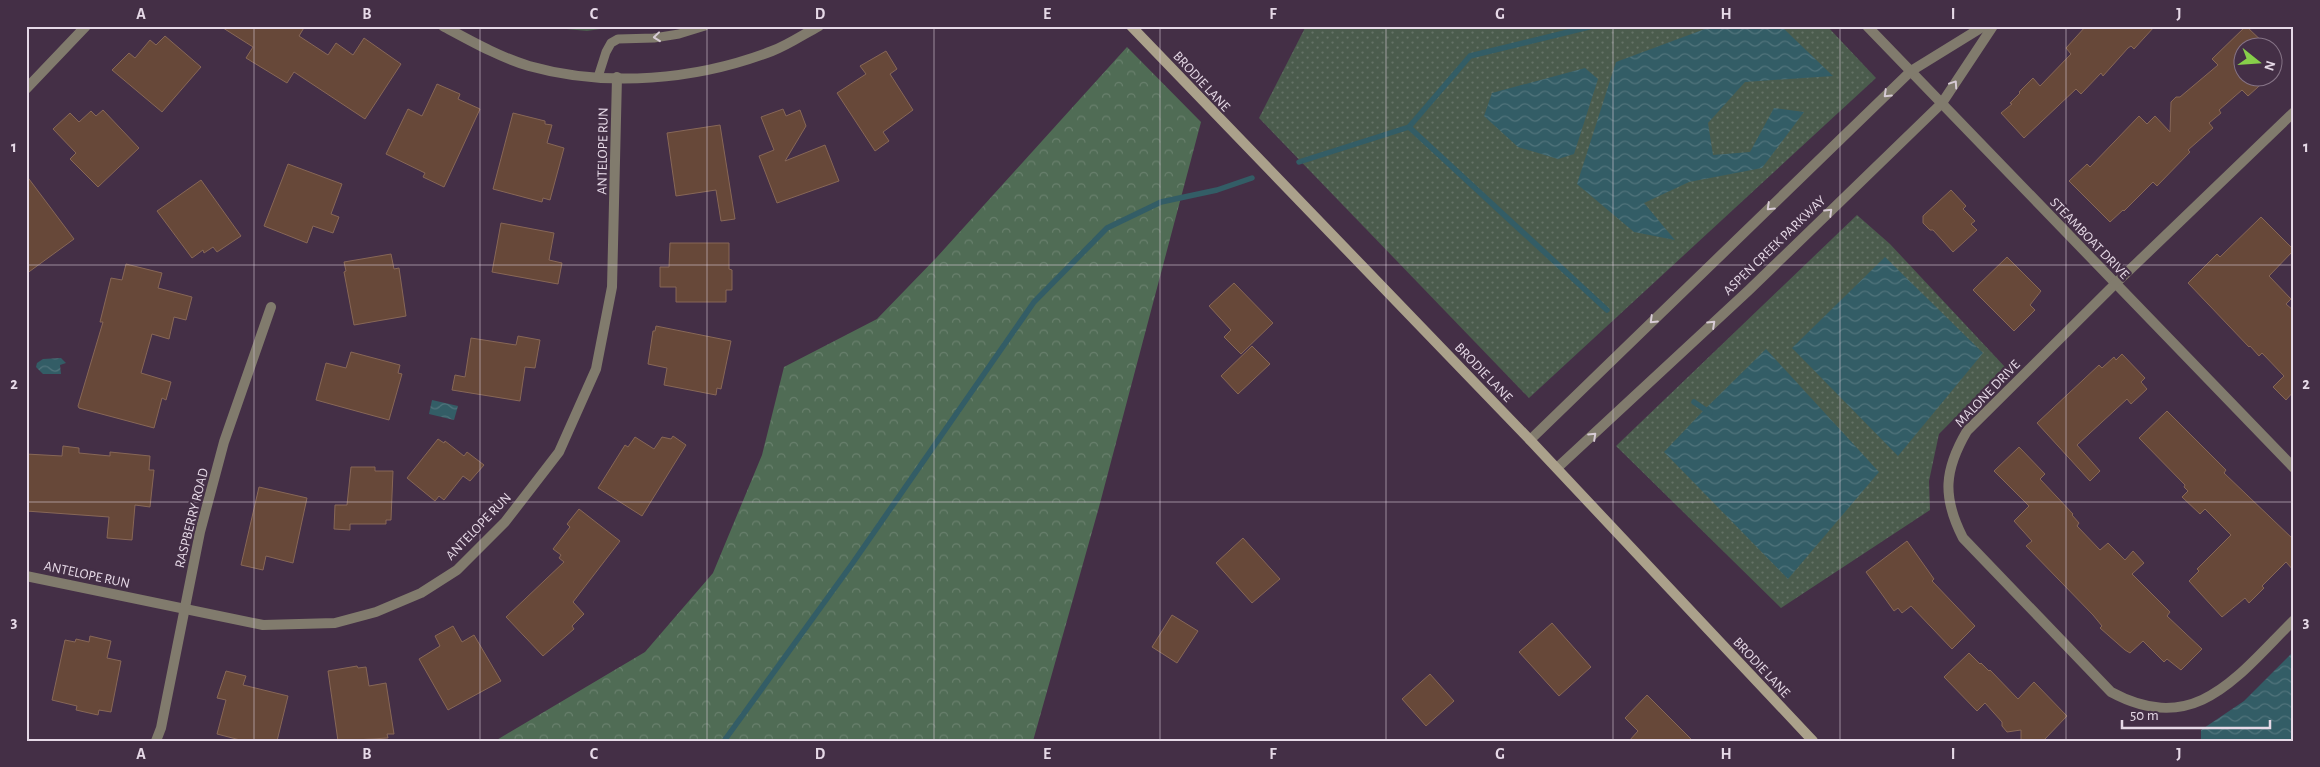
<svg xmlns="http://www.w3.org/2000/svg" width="2320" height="767" viewBox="0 0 2320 767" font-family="'Alegreya Sans',sans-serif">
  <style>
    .grass { fill: url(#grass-dots) }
    .forest { fill: url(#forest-crowns) }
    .water { fill: url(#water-waves) }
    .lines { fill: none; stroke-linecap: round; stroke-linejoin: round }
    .stream { stroke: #335d66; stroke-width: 5.5 }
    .building { fill: #674839; stroke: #876757 }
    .service { stroke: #817b6d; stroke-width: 9 }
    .minor { stroke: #817b6d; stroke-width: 10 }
    .secondary { stroke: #aba18b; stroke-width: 10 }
    .oneway { stroke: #d7cbd5 }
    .grid { fill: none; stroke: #e6d9e7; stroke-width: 1; stroke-opacity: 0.55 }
    .labels { text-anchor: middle; stroke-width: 4.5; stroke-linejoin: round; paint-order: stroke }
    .street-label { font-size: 14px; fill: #e6d9e7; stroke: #442f46 }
    .neatline { fill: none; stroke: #e6d9e7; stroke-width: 2 }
    .grid-label { font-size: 16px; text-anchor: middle; font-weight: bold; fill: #e6d9e7 }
  </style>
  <defs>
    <pattern id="grass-dots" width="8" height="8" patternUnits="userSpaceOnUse" patternTransform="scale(1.25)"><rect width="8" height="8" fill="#4b5c4d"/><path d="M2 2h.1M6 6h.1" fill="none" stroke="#657367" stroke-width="1.8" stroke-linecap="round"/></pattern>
    <pattern id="forest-crowns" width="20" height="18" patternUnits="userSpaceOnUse" patternTransform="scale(1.25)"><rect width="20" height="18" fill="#506c55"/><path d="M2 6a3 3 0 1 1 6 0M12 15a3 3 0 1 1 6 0" fill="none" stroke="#69806d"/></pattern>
    <pattern id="water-waves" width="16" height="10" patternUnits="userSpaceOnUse" patternTransform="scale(1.25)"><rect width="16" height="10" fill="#335d66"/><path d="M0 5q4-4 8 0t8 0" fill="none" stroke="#51747c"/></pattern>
  </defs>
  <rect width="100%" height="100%" fill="#442f46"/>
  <g class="grass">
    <path d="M536,26h84l-33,5z"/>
    <path d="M1306,26h521l49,52 -347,320 -270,-280z"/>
    <path d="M1857,215l33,29 115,123 -66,67 -10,47 1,29 -149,98 -165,-162z"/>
  </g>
  <path class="forest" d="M1127,47l74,75 -102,385 -66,234h-538l150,-89 68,-79 49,-118 22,-88 93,-48 60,-62z"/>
  <g class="water">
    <path d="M1713,26h68l52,50 -88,6 -37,41 5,32 37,-3 24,-44 30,4 -42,56 -73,14 -45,21 31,37 -41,-8 -57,-48 39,-122z"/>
    <path d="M1585,68l13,11 -24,75 -16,5 -40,-12 -34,-31 8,-23z"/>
    <path d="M1885,257l98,96 -85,103 -106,-108z"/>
    <path d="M1766,349l113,123 -91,107 -124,-127 40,-42z"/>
    <path d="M61,358l5,5 -6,2 1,9h-18l-7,-7 1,-4 6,-4z"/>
    <path d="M432,400l26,6 -4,14 -25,-6z"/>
    <path d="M2294,651v90h-93v-11l43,-29z"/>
  </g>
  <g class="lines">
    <g class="stream">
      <path d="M1409,127l61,-71 123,-30"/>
      <path d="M1299,162l110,-35 198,183"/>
      <path d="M1694,402l16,11"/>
      <path d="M724,741l128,-177 182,-262 73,-74 54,-26 56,-12 35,-12"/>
    </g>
  </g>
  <g class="building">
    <path d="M220,26h85l-6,10 29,19 8,-12 17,12 11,-17 37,26 -36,55 -71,-47 -7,11 -41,-25 7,-11z"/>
    <path d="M2086,26h69l-21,23 -3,-3 -3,2 -25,28 -2,-3 -20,21 -5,-5 -52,49 -23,-25 11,-9 -2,-1 10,-10 -1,-1 14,-14 7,8 31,-32 -5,-6z"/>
    <path d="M2246,26l23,22h-27v30h26l-20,18 -6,-6 -23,20 2,3 -12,10 4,5 -25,22 2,2 -33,34 -4,-4 -29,29 -1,-1 -13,12 -41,-41 18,-17 3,3 49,-51 8,8 8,-8 15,16 1,-30 5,-5h4l38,-32 -6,-6z"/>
    <path d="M165,36l36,31 -39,45 -50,-42 17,-17 6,5 15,-18 6,5z"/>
    <path d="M886,51l11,18 -7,5 23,36 -30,22 6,9 -14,10 -38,-58 29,-19 -6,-8z"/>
    <path d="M437,84l23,10 -2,5 22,10 -36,78 -21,-10 2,-4 -39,-19 22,-45 14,7z"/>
    <path d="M783,109l3,7 14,-6 6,16 -21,35 40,-16 14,36 -62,22 -18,-47 15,-6 -13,-33z"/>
    <path d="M103,110l36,38 -41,39 -28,-28 6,-6 -23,-24 17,-16 9,9 12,-11 5,5z"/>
    <path d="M513,113l32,8v3l7,1 -5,18 17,5 -14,52 -7,-2 -1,4 -49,-13z"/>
    <path d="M720,125l15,94 -14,2 -5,-31 -40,6 -9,-63z"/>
    <path d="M288,164l54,20 -11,30 8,3 -6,16 -20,-7 -6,17 -43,-17z"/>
    <path d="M26,175l48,64 -48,35z"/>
    <path d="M201,180l40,56 -24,16 -4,-5 -9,6 -1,-3 -11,8 -35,-47z"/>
    <path d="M1951,190l15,16 -3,3 12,12 -4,3 6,6 -24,22 -20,-22h-3l-7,-7v-7z"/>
    <path d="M2261,217l33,33 -25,26 22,23 -5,5 8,7v80l-8,9 -13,-13 11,-11 -22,-23 -3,3 -9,-10 -1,1 -61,-64 29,-29 3,3z"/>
    <path d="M501,223l53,10 -5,27 13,3 -4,21 -66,-12z"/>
    <path d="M670,243h59v26l3,1v20h-6v12h-50v-15h-16v-20h9z"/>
    <path d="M391,254l3,15 5,-1 7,48 -52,9 -10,-53 2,-1 -2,-9z"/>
    <path d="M2007,257l34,34 -11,14 5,5 -21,21 -41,-41z"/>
    <path d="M126,264l36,9 -4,15 34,9 -6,23 -12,-3 -5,22 -17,-5 -11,39 30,9 -5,18 -4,-2 -8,30 -75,-20 -1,-2 25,-84h-3l11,-44 11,2z"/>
    <path d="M1234,283l39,40 -32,31 -17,-17 7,-7 -22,-24z"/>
    <path d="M656,326l75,15 -10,48 -4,-1 -1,7 -52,-10 3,-17 -19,-4 5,-33h2z"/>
    <path d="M518,336l22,4 -5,28 -10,-1 -5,34 -68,-11 3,-15 10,2 6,-39 45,7z"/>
    <path d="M1252,346l18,18 -32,30 -17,-18z"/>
    <path d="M351,352l49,13 -2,8 4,1 -13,46 -73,-20 10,-37 20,5z"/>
    <path d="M2122,354l23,24 -4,4 6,7 -16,15 -4,-5 -50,46 23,26 -10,10 -53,-58 62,-58 3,3 12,-11 2,3z"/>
    <path d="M2167,411l59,59 -2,3 70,67v31l-8,-9 -24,24 2,2 -15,15 -4,-5 -23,19 -33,-36 10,-10 -2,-2 34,-34 -26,-26 -5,5 -18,-17 6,-6 -4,-4 1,-2 -46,-47z"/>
    <path d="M673,436l13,9 -44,71 -44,-28 27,-43 3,2 7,-10 19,12 8,-12 9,2z"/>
    <path d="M438,439l6,4 1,-2 19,15 3,-4 17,13 -14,16 -7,-5 -19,24 -5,-4 -4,5 -28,-23z"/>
    <path d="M63,446l16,2v5l31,3v-4l40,4 -1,14h5l-4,37 -15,-2 -3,35 -25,-2 2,-21 -83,-6v-57l36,2z"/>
    <path d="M2019,447l26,27 -5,5 33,35 -1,1 7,8 -2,3 23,24 8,-7 17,17 8,-9 11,12 -12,11 38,38 -3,4 35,33 -21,21 -14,-11 -3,3 -21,-21 -13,12 -5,-3 -25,-22 2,-2 -9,-11 -67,-69 6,-5 -18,-20 15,-15 -35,-35z"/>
    <path d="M351,467h24v4h18l-2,49h-5v4h-36v6l-16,-1 1,-24h12z"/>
    <path d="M259,487l48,11 -14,65 -27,-7 -3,14 -22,-5z"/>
    <path d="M579,509l41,32 -47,61 11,12 -12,12 2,3 -31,27 -37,-39 58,-55 -5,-4 2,-3 -8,-6 17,-22 -3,-3z"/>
    <path d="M1243,538l37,41 -28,24 -36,-40z"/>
    <path d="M1907,541l27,38 -2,2 43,45 -23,23 -41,-43 -9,7 -4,-5 -4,3 -28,-39z"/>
    <path d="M1172,615l26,16 -21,32 -25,-16z"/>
    <path d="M1552,623l39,44 -32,29 -40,-44z"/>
    <path d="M453,626l9,16 12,-7 27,46 -53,29 -29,-51 21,-13 -5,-10z"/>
    <path d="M90,636l21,5 -4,17 14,3 -10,51 -12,-2 -1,5 -22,-5 1,-4 -25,-6 13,-60 10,2 1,-3 13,3z"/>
    <path d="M1969,653l11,11 1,-1 8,8 1,-1 28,29 16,-17 33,34 -24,25h-22v-11l-14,2 -5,-6v-4l-17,-19 -8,8 -33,-34z"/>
    <path d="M357,666l1,2 8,-1 3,19 17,-3 8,51h-7l1,4 -50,3 -10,-70z"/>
    <path d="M226,671l20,5 -3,9 45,11 -11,45h-33l-27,-7 9,-34 -9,-2z"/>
    <path d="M1430,674l24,27 -28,25 -24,-27z"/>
    <path d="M1647,695l46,46h-64l9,-10 -13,-13z"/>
  </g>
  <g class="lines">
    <path class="service" d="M598,77l8,-25 5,-9 7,-4 36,-1 25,-4 26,-8"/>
    <g class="minor">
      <path d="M443,26c28,15 56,31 86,40 78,22 168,14 243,-15 16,-6 32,-17 47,-25"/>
      <path d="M1867,26l427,442"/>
      <path d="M26,89l60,-63"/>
      <path d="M2294,112l-179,172 -148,147c-23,39 -25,66 -4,107l148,154c85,46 127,-17 183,-72"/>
      <path d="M1530,440l381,-369 73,-45"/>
      <path d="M1557,468l192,-178 193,-187 51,-77"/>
      <path d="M26,576l237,49 72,-2 41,-11 45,-19 36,-23 48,-48 54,-70 37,-83 16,-82 5,-210"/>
      <path d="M156,741l5,-13 39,-196 24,-90 47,-135"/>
    </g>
    <path class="secondary" d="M1131,26l399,414 283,301"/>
  </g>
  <defs><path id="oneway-chevron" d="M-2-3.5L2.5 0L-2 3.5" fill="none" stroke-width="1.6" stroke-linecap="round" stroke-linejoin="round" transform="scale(1.25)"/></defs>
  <g class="oneway">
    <use href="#oneway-chevron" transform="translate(657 37) rotate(174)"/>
    <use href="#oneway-chevron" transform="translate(1954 84) rotate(-56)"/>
    <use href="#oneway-chevron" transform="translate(1887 94) rotate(136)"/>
    <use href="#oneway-chevron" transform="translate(1770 207) rotate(136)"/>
    <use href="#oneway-chevron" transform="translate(1829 212) rotate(-44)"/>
    <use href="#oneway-chevron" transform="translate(1653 320) rotate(136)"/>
    <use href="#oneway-chevron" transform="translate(1712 324) rotate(-43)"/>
    <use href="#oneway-chevron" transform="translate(1593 436) rotate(-43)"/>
  </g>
  <path class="grid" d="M254,26v715M480,26v715M707,26v715M934,26v715M1160,26v715M1386,26v715M1613,26v715M1840,26v715M2066,26v715M26,265h2268M26,502h2268"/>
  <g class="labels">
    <g class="street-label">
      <text transform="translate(1202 81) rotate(47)" y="5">BRODIE LANE</text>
      <text transform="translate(602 151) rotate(-89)" y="5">ANTELOPE RUN</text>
      <text transform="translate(2090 238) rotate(46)" y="5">STEAMBOAT DRIVE</text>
      <text transform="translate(1774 245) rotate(-44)" y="5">ASPEN CREEK PARKWAY</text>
      <text transform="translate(1484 372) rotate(46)" y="5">BRODIE LANE</text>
      <text transform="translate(1987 393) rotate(-46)" y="5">MALONE DRIVE</text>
      <text transform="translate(191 518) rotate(-76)" y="5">RASPBERRY ROAD</text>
      <text transform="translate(478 526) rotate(-46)" y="5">ANTELOPE RUN</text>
      <text transform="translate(87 574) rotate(12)" y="5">ANTELOPE RUN</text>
      <text transform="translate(1762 667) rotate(47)" y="5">BRODIE LANE</text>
    </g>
  </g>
  <rect width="2320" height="767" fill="none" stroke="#442f46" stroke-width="55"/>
  <g transform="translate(2258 62) rotate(107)"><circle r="24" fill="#442f46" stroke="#857386"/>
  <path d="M0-4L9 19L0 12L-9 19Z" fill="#87cf4a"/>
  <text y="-8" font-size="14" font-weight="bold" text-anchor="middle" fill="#e6d9e7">N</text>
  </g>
  <path d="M2122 720v8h148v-8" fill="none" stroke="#e6d9e7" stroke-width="2.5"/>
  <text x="2130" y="720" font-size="15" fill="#e6d9e7" stroke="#442f46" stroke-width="4" paint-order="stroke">50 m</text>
  <rect x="28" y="28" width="2264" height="712" class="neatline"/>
  <g class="grid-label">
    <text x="141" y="19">A</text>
    <text x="367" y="19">B</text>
    <text x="594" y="19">C</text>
    <text x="820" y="19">D</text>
    <text x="1047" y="19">E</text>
    <text x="1273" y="19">F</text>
    <text x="1500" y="19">G</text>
    <text x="1726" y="19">H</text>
    <text x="1953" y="19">I</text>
    <text x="2179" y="19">J</text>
    <text x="14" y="152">1</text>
    <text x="2306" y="152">1</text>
    <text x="14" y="389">2</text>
    <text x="2306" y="389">2</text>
    <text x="14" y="627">3</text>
    <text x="2306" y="627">3</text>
    <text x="141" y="759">A</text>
    <text x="367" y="759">B</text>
    <text x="594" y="759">C</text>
    <text x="820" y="759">D</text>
    <text x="1047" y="759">E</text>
    <text x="1273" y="759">F</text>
    <text x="1500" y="759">G</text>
    <text x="1726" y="759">H</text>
    <text x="1953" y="759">I</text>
    <text x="2179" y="759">J</text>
  </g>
</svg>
